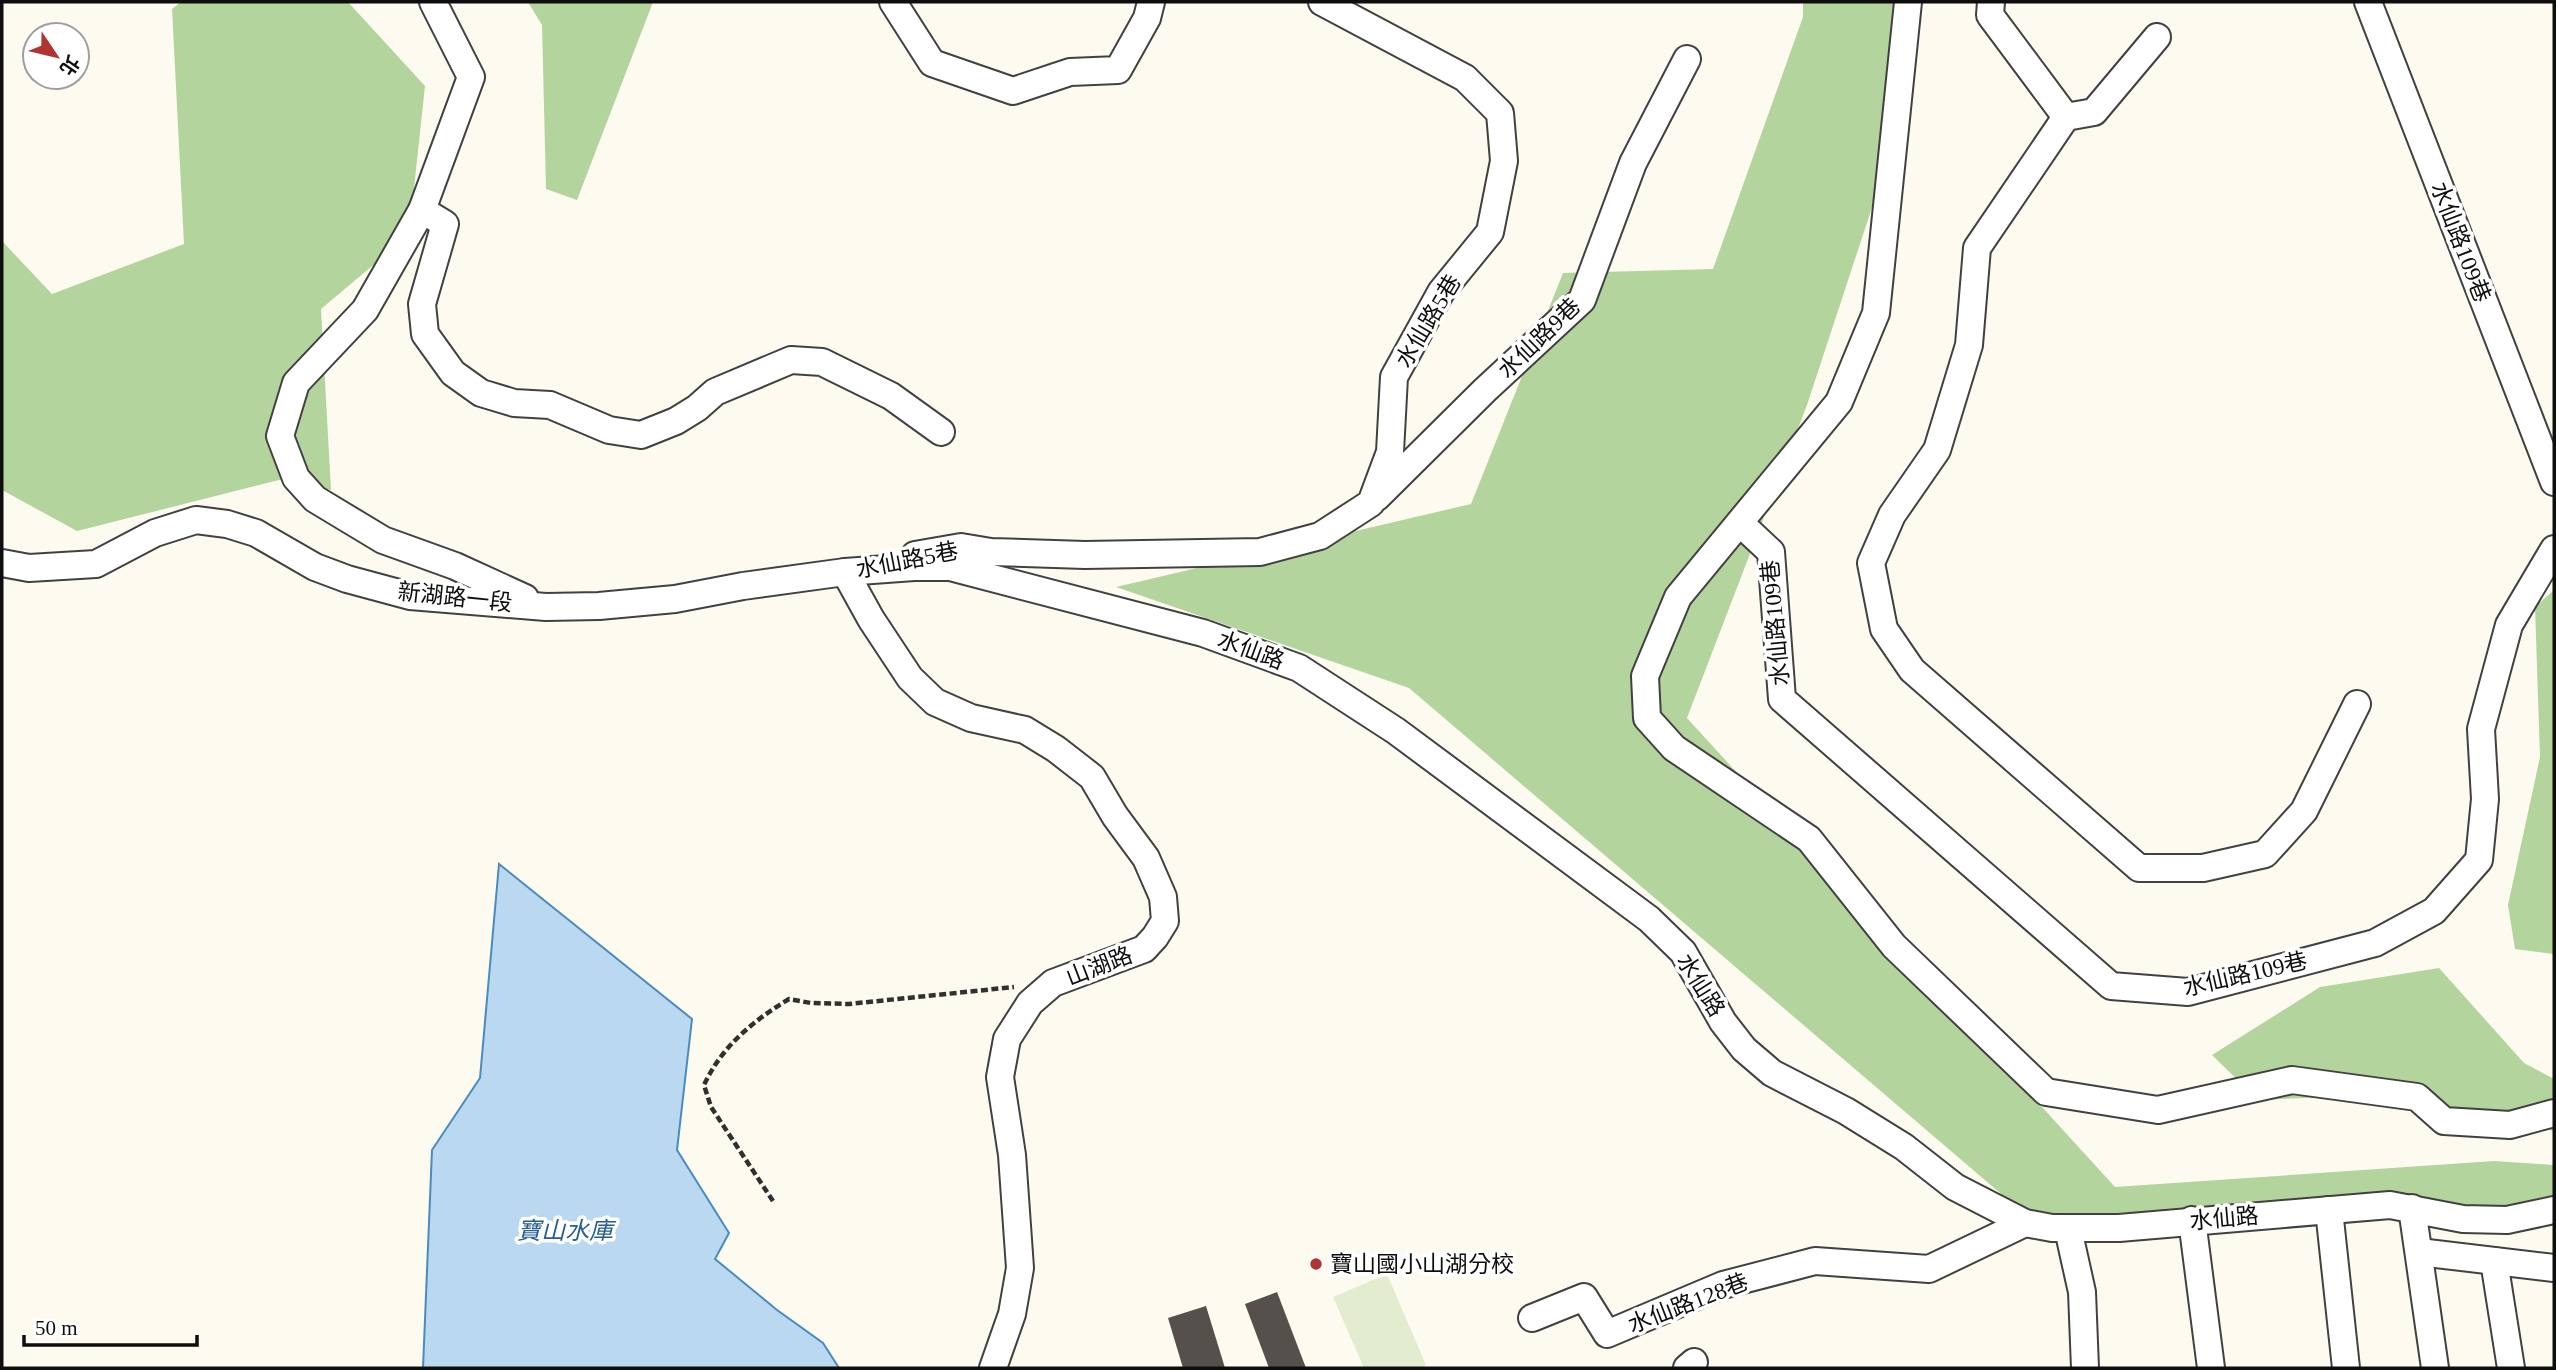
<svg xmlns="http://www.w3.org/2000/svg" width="2556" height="1370" viewBox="0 0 2556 1370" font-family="'Times New Roman','Noto Sans TC',serif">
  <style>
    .forest { fill: #b4d49e }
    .pitch { fill: #e1edce }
    .water { fill: #bad9f0; stroke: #498bbf; stroke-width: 2 }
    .building { fill: #55504b }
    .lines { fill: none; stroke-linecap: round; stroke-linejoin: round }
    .minor-casing { stroke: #414141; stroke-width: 30 }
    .path { stroke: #303030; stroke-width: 4.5; stroke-dasharray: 7 3.5; stroke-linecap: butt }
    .minor { stroke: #fff; stroke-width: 26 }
    .poi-dot { fill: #af3535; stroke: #fff; stroke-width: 2.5 }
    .labels { text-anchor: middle; stroke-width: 7; stroke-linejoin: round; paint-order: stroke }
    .street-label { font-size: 23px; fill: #0e0e0e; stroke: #fff }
    .poi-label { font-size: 23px; fill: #0e0e0e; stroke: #fff; text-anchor: start }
    .water-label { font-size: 24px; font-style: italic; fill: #245e92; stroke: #fff }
  </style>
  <rect width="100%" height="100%" fill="#fdfbf0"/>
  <g class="forest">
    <path d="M181,2h167l77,84 -16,149 -88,74 10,181 -52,-10 -202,51 -75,-41v-249l50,53 132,-50 -12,-235z"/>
    <path d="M528,2h125l-76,198 -31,-11 -4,-164z"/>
    <path d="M1803,2h115l-32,163 -79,240 -120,313 428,469 379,-26 60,4v39l-133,15 -387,3 -625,-534 -293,-101 355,-83 92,-231 150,-4 90,-252z"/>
    <path d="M2554,590v364l-39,-5 -7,-44 32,-148 -5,-150z"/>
    <path d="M2439,968l85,95 30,16v52l-173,-36 -123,5 -46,-45 108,-68z"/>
  </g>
  <path class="pitch" d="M1387,1274l39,91 -6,3h-56l-31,-71z"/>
  <path class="water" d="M499,864l193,155 -15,131 52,83 -14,26 62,51 46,33 16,25h-416l9,-218 48,-72z"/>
  <g class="building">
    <path d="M1277,1292l29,76h-37l-24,-64z"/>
    <path d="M1206,1306l19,62h-42l-15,-50z"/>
  </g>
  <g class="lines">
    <g class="minor-casing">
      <g id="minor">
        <path d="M433,2l38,75 -49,133 -57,100 -69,73 -16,53 16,42 19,21 68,41 72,26 70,32"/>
        <path d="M893,2l39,61 81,28 57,-19 48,-2 29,-52 4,-16"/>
        <path d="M1908,2l-32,311 -37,89 -161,195 -33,79 2,42 27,30 135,91 85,107 152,146 112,18 134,-30 125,17 27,24 66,4 44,-12"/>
        <path d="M1991,2l-1,13 76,102 -89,131 -8,97 -32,105 -45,65 -21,48 13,66 28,41 227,198h64l62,-14 39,-43 53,-107"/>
        <path d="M2368,2l186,480"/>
        <path d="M2066,117l28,-5 63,-75"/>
        <path d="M422,210l23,14 -23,80 3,30 28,39 28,20 33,10 36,2 59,25 32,5 35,-14 21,-13 18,-16 76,-32 31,2 69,34 50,36"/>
        <path d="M1377,497l108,-107 97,-90 51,-137 54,-104"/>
        <path d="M1740,523l31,29 11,147 329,287 77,6 187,-49 59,-32 45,-51 6,-61 -4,-70 28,-104 45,-76"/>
        <path d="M915,555l46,-8 30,5 94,3 175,-3 60,-16 51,-33 19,-51 4,-75 47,-85 49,-60 14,-71 -4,-48 -35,-35 -143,-76"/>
        <path d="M2,563l27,5 67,-4 59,-31 41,-13 31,4 29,9 59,34 32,12 63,17 136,11 53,-1 76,-7 68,-13 102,-14 69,-5h36l253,66 96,35 97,63 253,188 34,33 40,70 21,27 28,24 74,38 58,36 51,40 70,36 27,5h67l271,-23 73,14 44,1 47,-10"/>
        <path d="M845,572l26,47 39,59 25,24 36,16 54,12 31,19 36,28 23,39 31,42 17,39 2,24 -10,16 -11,12 -91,34 -23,20 -23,36 -7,38 12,78 8,113 -8,46 -19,54"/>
        <path d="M2412,1208l23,160"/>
        <path d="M2329,1210l17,158"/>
        <path d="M2192,1220l19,148"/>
        <path d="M2068,1229l14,63 3,76"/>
        <path d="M2419,1252l135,16"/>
        <path d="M2494,1261l17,107"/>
        <path d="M1532,1318l52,-21 23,37 116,-49 92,-24 114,8 96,-46"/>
        <path d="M1687,1368l7,-6"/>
      </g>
    </g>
    <path class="path" d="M773,1201l-62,-94 -7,-22c18,-39 49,-64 85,-86l22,4 38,1 165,-17"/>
    <use href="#minor" class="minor"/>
  </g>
  <circle class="poi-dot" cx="1316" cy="1264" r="7"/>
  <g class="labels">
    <g class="street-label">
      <text transform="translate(2461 242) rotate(69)" y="8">水仙路109巷</text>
      <text transform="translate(1428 321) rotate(-59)" y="8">水仙路5巷</text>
      <text transform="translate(1539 338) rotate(-44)" y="8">水仙路9巷</text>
      <text transform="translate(907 560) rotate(-11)" y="8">水仙路5巷</text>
      <text transform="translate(455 597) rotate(6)" y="8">新湖路一段</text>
      <text transform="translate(1775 623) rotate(-95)" y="8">水仙路109巷</text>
      <text transform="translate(1251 650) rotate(20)" y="8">水仙路</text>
      <text transform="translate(1099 966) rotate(-21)" y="8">山湖路</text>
      <text transform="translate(2245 974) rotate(-13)" y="8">水仙路109巷</text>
      <text transform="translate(1701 985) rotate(58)" y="8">水仙路</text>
      <text transform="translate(2224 1218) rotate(-5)" y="8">水仙路</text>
      <text transform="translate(1688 1303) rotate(-21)" y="8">水仙路128巷</text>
    </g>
    <g class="poi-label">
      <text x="1330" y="1272">寶山國小山湖分校</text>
    </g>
    <g class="water-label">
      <text x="565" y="1239">寶山水庫</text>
    </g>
  </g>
  <rect width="2556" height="1370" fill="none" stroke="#0e0e0e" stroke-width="7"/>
  <g transform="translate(56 56) rotate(125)"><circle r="33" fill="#ffffff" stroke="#9f9f9f" stroke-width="2"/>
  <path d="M0-5L12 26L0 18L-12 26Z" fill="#af3535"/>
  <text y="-10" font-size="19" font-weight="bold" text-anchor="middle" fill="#0e0e0e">北</text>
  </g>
  <path d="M24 1335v10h173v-10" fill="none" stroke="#0e0e0e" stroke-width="3.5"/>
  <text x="35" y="1335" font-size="21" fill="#0e0e0e" stroke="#ffffff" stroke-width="5" paint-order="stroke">50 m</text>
</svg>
